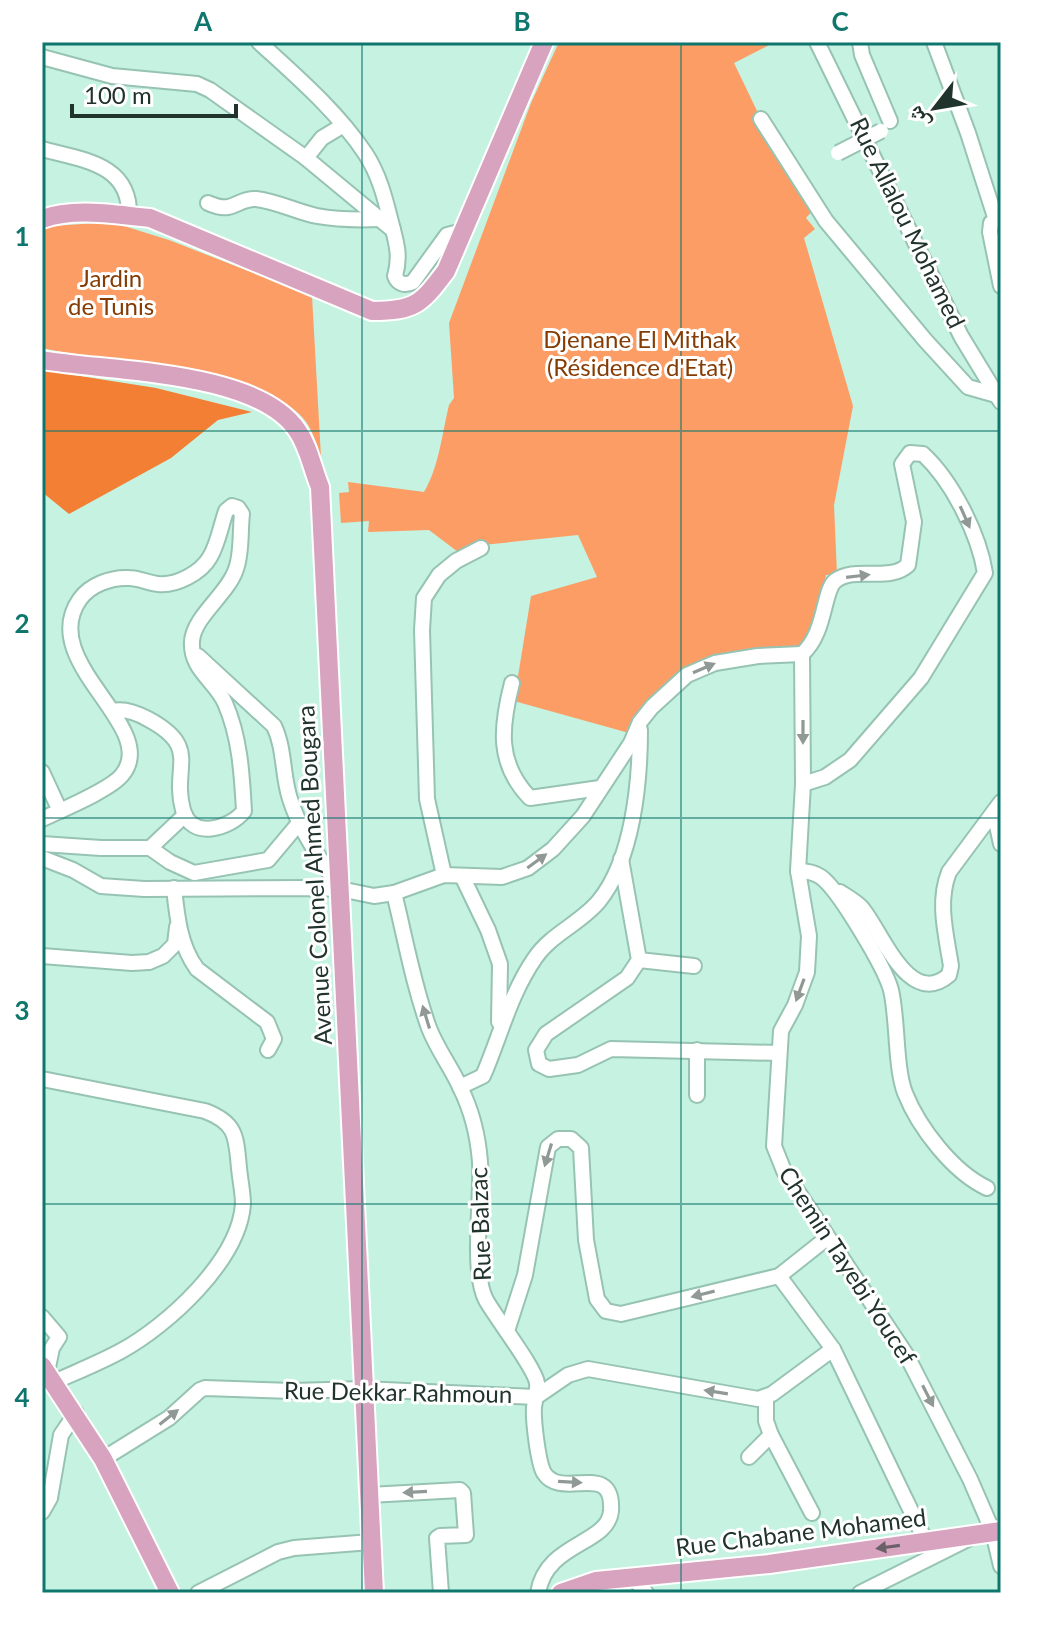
<svg xmlns="http://www.w3.org/2000/svg" width="1043" height="1635" viewBox="0 0 1043 1635" font-family="Lato,'Noto Naskh Arabic',sans-serif">
  <style>
    .green { fill: #fd9d66 }
    .forest { fill: #f27f34 }
    .lines { fill: none; stroke-linecap: round; stroke-linejoin: round }
    .minor-casing { stroke: #97c3b3; stroke-width: 18 }
    .major-casing { stroke: #fff; stroke-width: 22 }
    .minor { stroke: #fff; stroke-width: 14 }
    .major { stroke: #d7a3be; stroke-width: 18 }
    .minor-bridge-casing { stroke: #97c3b3; stroke-width: 18; stroke-linecap: butt }
    .minor-bridge { stroke: #fff; stroke-width: 14 }
    .oneway { fill: #909996 }
    .oneway2 { fill: #6a6067 }
    .grid { fill: none; stroke: #0f766e; stroke-width: 2; stroke-opacity: 0.55 }
    .labels { text-anchor: middle; stroke-width: 6; stroke-linejoin: round; paint-order: stroke }
    .street-label { font-size: 24px; fill: #21332d; stroke: #fff }
    .park-label { font-size: 24px; fill: #853c04; stroke: #fff }
    .neatline { fill: none; stroke: #0f766e; stroke-width: 3 }
    .grid-label { font-size: 26px; text-anchor: middle; font-weight: bold; fill: #0f766e }
  </style>
  <rect width="100%" height="100%" fill="#c5f2e1"/>
  <g class="green">
    <path d="M559,42h216l-41,21 25,52 56,93 -9,10 9,11 -11,9 49,168 -19,99 3,69 -11,1 -6,37 -20,37 -40,5 -96,34 -25,23 -10,22 -115,-32 17,-105 66,-19 -19,-42 -95,10 -21,10 -33,-25 -61,2 1,-11 -28,2 -2,-30 10,-1 -1,-10 76,10c15,-25 18,-58 25,-87l5,-7 -5,-75 82,-220z"/>
    <path d="M111,222l58,18 143,56 9,161c-4,-12 -9,-29 -18,-39 -48,-53 -190,-54 -261,-70v-118l11,-4z"/>
  </g>
  <path class="forest" d="M42,370l114,18 96,24 -34,8 -47,38 -102,56 -27,-22z"/>
  <g class="lines">
    <g class="minor-casing">
      <g id="minor">
        <path d="M259,42c37,34 78,69 106,111 14,21 20,45 26,69 5,20 10,33 4,54 3,8 10,10 18,6l34,-47 16,-4"/>
        <path d="M817,42l144,294 40,66"/>
        <path d="M860,42l2,13 28,66"/>
        <path d="M934,42l34,91 28,87"/>
        <path d="M42,57l70,19 85,8 13,6 96,68 87,72"/>
        <path d="M761,119l65,102 99,119 43,47 28,8"/>
        <path d="M42,149c41,11 89,15 87,67"/>
        <path d="M306,158l16,-20 20,-12"/>
        <path d="M208,203c26,12 28,-5 48,-4 20,2 41,13 61,17 22,4 42,4 64,3"/>
        <path d="M996,220l-5,3 -1,9 11,54"/>
        <path d="M802,654l1,130 -5,87 11,65 -2,36 -12,33 -14,26 -7,115 10,25 123,185 63,123 23,53 8,34"/>
        <path d="M802,654c24,-21 21,-63 33,-73 20,-16 54,2 73,-16l6,-43 -12,-58 8,-11 13,1c29,27 56,80 62,119l-64,105 -71,82 -25,17 -22,7"/>
        <path d="M198,656l76,70c11,23 8,49 16,73 10,32 30,59 48,87"/>
        <path d="M512,683c-11,43 -16,80 18,115l70,-10"/>
        <path d="M42,772l18,39"/>
        <path d="M994,812l7,32"/>
        <path d="M42,819c19,-9 68,-29 80,-44 40,-48 -87,-113 -42,-176 10,-14 31,-22 49,-21 10,0 19,5 29,6 18,2 43,-11 52,-27 8,-13 11,-32 16,-46l6,-5 6,2 4,6c-2,17 0,39 -6,55 -8,25 -42,47 -44,72 -2,29 23,39 33,62 15,34 17,72 19,108 -14,18 -53,29 -61,-1 -12,-44 19,-62 -35,-91 -11,-6 -24,-11 -36,-8"/>
        <path d="M42,844l59,4h49l20,14 24,11 74,-13 31,-37"/>
        <path d="M150,848l35,-33"/>
        <path d="M42,858l31,12 28,16 43,3 166,-1 30,1 34,7 20,-3 50,-18 58,2 26,-9 25,-19 30,-33 48,-73 9,-21 12,-15 35,-32 28,-12 43,-7 44,-2"/>
        <path d="M621,859l18,101 -12,18 -81,56 -10,16 3,14 10,5 29,-4 33,-16 168,4"/>
        <path d="M798,871c9,0 16,1 23,6 18,13 64,91 70,113 7,30 4,77 14,103 14,35 48,79 82,95"/>
        <path d="M444,875l-17,-76 -5,-169 2,-32 15,-23 17,-14 25,-13"/>
        <path d="M463,878l25,52 12,34 -1,58"/>
        <path d="M174,888c3,29 6,58 23,81l70,53 7,17 -6,11"/>
        <path d="M840,892c6,4 15,9 21,15 20,22 47,103 88,68l2,-9c-5,-32 -14,-64 -2,-94l52,-70"/>
        <path d="M394,893c11,44 19,91 35,135 8,21 22,39 31,59 12,24 18,48 20,75 2,37 -9,110 6,138 10,18 49,68 51,83 1,8 -2,16 -3,24 -1,12 4,56 10,66 18,28 70,-14 67,38 -3,34 -65,31 -73,82"/>
        <path d="M42,956l90,7 17,-1 14,-6 12,-12 2,-17"/>
        <path d="M639,960l55,6"/>
        <path d="M42,1079l163,32c32,12 31,26 34,57 1,11 4,25 4,36 -4,57 -76,122 -122,147 -22,12 -45,21 -67,31"/>
        <path d="M460,1087l23,-11c17,-39 27,-82 52,-118 16,-24 46,-35 64,-57 34,-42 41,-119 41,-171"/>
        <path d="M697,1095v-45"/>
        <path d="M779,1276l54,73 93,193"/>
        <path d="M42,1317l17,20 -7,11 -5,24"/>
        <path d="M507,1331l18,-56 23,-128 10,-8h13l10,9 5,92 11,59 9,12 15,3 158,-38 48,-38"/>
        <path d="M766,1397v24l5,14 41,78"/>
        <path d="M749,1457l22,-22"/>
        <path d="M103,1459l66,-41 31,-28 5,-2 88,3 70,-2 173,8 32,-22 20,-6 170,30 14,-5 61,-45"/>
        <path d="M369,1495l91,-5 3,3 3,42 -26,1 -3,2 4,55"/>
        <path d="M42,1512l8,-14 11,-63 15,-22"/>
        <path d="M633,1577l13,16"/>
        <path d="M198,1593l80,-41 16,-4 77,-6"/>
        <path d="M860,1593l110,-55"/>
      </g>
    </g>
    <g class="major-casing">
      <g id="major">
        <path d="M42,219c34,-12 73,-4 108,-1l222,93c43,0 49,-7 74,-40l98,-229"/>
        <path d="M42,360c68,12 214,10 255,70 12,17 15,38 23,57l54,1106"/>
        <path d="M42,1366l61,93 67,134"/>
        <path d="M561,1593l35,-12 173,-17 232,-33"/>
      </g>
    </g>
    <use href="#minor" class="minor"/>
    <use href="#major" class="major"/>
    <g class="minor-bridge-casing">
      <path id="minor-bridge" d="M838,153l43,-22"/>
    </g>
    <use href="#minor-bridge" class="minor-bridge"/>
  </g>
  <defs><path id="oneway-solid" d="M-6-.8H1V-3.2L6.5 0L1 3.2V.8H-6Z" transform="scale(2)"/></defs>
  <g class="oneway">
    <use href="#oneway-solid" transform="translate(965 517) rotate(66)"/>
    <use href="#oneway-solid" transform="translate(858 576) rotate(-7)"/>
    <use href="#oneway-solid" transform="translate(704 668) rotate(-23)"/>
    <use href="#oneway-solid" transform="translate(803 732) rotate(90)"/>
    <use href="#oneway-solid" transform="translate(537 861) rotate(-36)"/>
    <use href="#oneway-solid" transform="translate(800 990) rotate(110)"/>
    <use href="#oneway-solid" transform="translate(426 1017) rotate(-107)"/>
    <use href="#oneway-solid" transform="translate(548 1155) rotate(107)"/>
    <use href="#oneway-solid" transform="translate(703 1294) rotate(166)"/>
    <use href="#oneway-solid" transform="translate(716 1392) rotate(-171)"/>
    <use href="#oneway-solid" transform="translate(928 1396) rotate(63)"/>
    <use href="#oneway-solid" transform="translate(169 1417) rotate(-38)"/>
    <use href="#oneway-solid" transform="translate(570 1482) rotate(3)"/>
    <use href="#oneway-solid" transform="translate(415 1492) rotate(177)"/>
  </g>
  <use class="oneway2" href="#oneway-solid" transform="translate(888 1547) rotate(172)"/>
  <path class="grid" d="M362,42v1551M681,42v1551M42,431h959M42,818h959M42,1204h959"/>
  <g class="labels">
    <g class="street-label">
      <text transform="translate(907 223) rotate(64)" y="8">Rue Allalou Mohamed</text>
      <text transform="translate(315 875) rotate(-93)" y="8">Avenue Colonel Ahmed Bougara</text>
      <text transform="translate(481 1224) rotate(-92)" y="8">Rue Balzac</text>
      <text transform="translate(847 1266) rotate(57)" y="8">Chemin Tayebi Youcef</text>
      <text transform="translate(398 1393) rotate(1)" y="8">Rue Dekkar Rahmoun</text>
      <text transform="translate(801 1533) rotate(-7)" y="8">Rue Chabane Mohamed</text>
    </g>
    <g class="park-label">
      <text x="111" y="287">Jardin<tspan x="111" dy="28">de Tunis</tspan></text>
      <text x="640" y="348">Djenane El Mithak<tspan x="640" dy="28">(Résidence d'Etat)</tspan></text>
    </g>
  </g>
  <rect width="1043" height="1635" fill="none" stroke="#ffffff" stroke-width="88"/>
  <g transform="translate(935 108) rotate(239)" stroke="#ffffff" stroke-width="6" paint-order="stroke">
  <path d="M0-6L14 30L0 20L-14 30Z" fill="#21332d"/>
  <text y="-12" font-size="22" font-weight="bold" text-anchor="middle" fill="#21332d">ش</text>
  </g>
  <path d="M72 104v12h164v-12" fill="none" stroke="#21332d" stroke-width="4"/>
  <text x="84" y="104" font-size="24" fill="#21332d" stroke="#ffffff" stroke-width="6" paint-order="stroke">100 m</text>
  <rect x="44" y="44" width="955" height="1547" class="neatline"/>
  <g class="grid-label">
    <text x="203" y="31">A</text>
    <text x="522" y="31">B</text>
    <text x="840" y="31">C</text>
    <text x="22" y="246">1</text>
    <text x="22" y="633">2</text>
    <text x="22" y="1020">3</text>
    <text x="22" y="1407">4</text>
  </g>
</svg>
